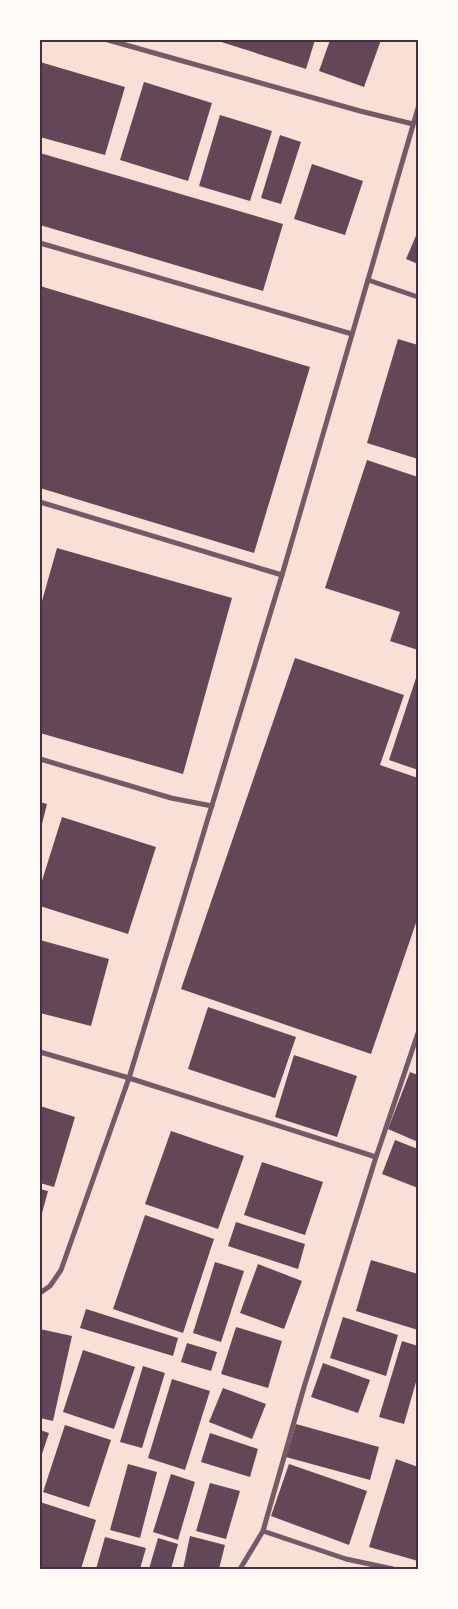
<svg xmlns="http://www.w3.org/2000/svg" width="458" height="1609" viewBox="0 0 458 1609" font-family="Commissioner,sans-serif">
  <style>
    .building { fill: #644757 }
    .lines { fill: none; stroke-linecap: round; stroke-linejoin: round }
    .minor { stroke: #755966; stroke-width: 5 }
    .neatline { fill: none; stroke: #4a2c40; stroke-width: 2 }
  </style>
  <rect width="100%" height="100%" fill="#f7e1d7"/>
  <g class="building">
    <path d="M215,40h100l-9,29z"/>
    <path d="M330,40h51l-17,47 -45,-16z"/>
    <path d="M40,62l85,25 -20,68 -65,-18z"/>
    <path d="M144,82l68,21 -24,78 -68,-21z"/>
    <path d="M220,115l52,16 -22,70 -51,-15z"/>
    <path d="M280,135l21,7 -20,62 -20,-6z"/>
    <path d="M40,153l243,71 -20,67 -223,-66z"/>
    <path d="M312,164l51,17 -18,54 -51,-16z"/>
    <path d="M418,231v33l-12,-5z"/>
    <path d="M40,286l270,81 -56,186 -214,-65z"/>
    <path d="M398,339l20,6v114l-51,-16z"/>
    <path d="M367,460l51,17v173l-28,-9 10,-29 -75,-24z"/>
    <path d="M57,548l175,50 -49,176 -143,-41v-125z"/>
    <path d="M295,658l109,37 -24,70 38,13v139l-47,137 -190,-65z"/>
    <path d="M416,678l2,1v91l-29,-10z"/>
    <path d="M40,802l7,2 -6,24h-1z"/>
    <path d="M62,817l94,30 -28,87 -88,-28v-19z"/>
    <path d="M40,940l69,19 -18,67 -51,-13z"/>
    <path d="M208,1007l88,30 -21,61 -87,-29z"/>
    <path d="M294,1055l63,21 -20,61 -62,-20z"/>
    <path d="M410,1072l8,3v67l-30,-13z"/>
    <path d="M40,1106l35,11 -21,70 -14,-4z"/>
    <path d="M171,1131l73,25 -26,73 -73,-25z"/>
    <path d="M395,1140l23,9v39l-36,-14z"/>
    <path d="M262,1162l61,20 -18,53 -61,-20z"/>
    <path d="M40,1189l8,2 -7,26h-1z"/>
    <path d="M145,1215l69,24 -31,94 -70,-24z"/>
    <path d="M236,1222l69,22 -7,25 -70,-23z"/>
    <path d="M371,1260l47,14v56l-62,-19z"/>
    <path d="M215,1262l29,9 -23,71 -28,-9z"/>
    <path d="M258,1264l44,17 -18,48 -44,-16z"/>
    <path d="M86,1309l92,29 -5,18 -93,-28z"/>
    <path d="M343,1317l55,18 -12,41 -56,-18z"/>
    <path d="M236,1327l46,14 -14,47 -47,-14z"/>
    <path d="M40,1329l32,7 -19,85 -13,-3z"/>
    <path d="M402,1341l16,5v29l-14,49 -25,-7z"/>
    <path d="M187,1343l30,9 -6,19 -30,-9z"/>
    <path d="M83,1350l52,17 -21,62 -51,-17z"/>
    <path d="M323,1363l47,17 -12,33 -47,-16z"/>
    <path d="M143,1366l22,7 -23,75 -22,-6z"/>
    <path d="M172,1379l38,12 -25,79 -37,-12z"/>
    <path d="M223,1388l43,16 -14,35 -43,-17z"/>
    <path d="M296,1424l83,23 -9,33 -84,-23z"/>
    <path d="M65,1425l46,15 -22,67 -46,-15z"/>
    <path d="M40,1430l9,3 -9,27z"/>
    <path d="M210,1433l48,16 -8,28 -49,-15z"/>
    <path d="M396,1459l22,8v94l-49,-14z"/>
    <path d="M128,1464l29,8 -17,66 -30,-8z"/>
    <path d="M289,1464l78,27 -18,54 -78,-29z"/>
    <path d="M171,1474l24,8 -17,58 -25,-8z"/>
    <path d="M210,1483l30,8 -14,48 -30,-8z"/>
    <path d="M40,1502l56,18 -15,49h-41z"/>
    <path d="M190,1536l35,9 -6,24h-36z"/>
    <path d="M105,1537l41,11 -6,21h-44z"/>
    <path d="M158,1538l20,6 -7,25h-22z"/>
  </g>
  <g class="lines">
    <g class="minor">
      <path d="M108,40l252,71 53,13"/>
      <path d="M40,243l312,91"/>
      <path d="M368,280l50,17"/>
      <path d="M40,502l242,73"/>
      <path d="M40,759l131,39 41,8"/>
      <path d="M40,1052l89,26 247,79"/>
      <path d="M40,1293l10,-7 11,-16 68,-192 153,-503 136,-467"/>
      <path d="M263,1531l83,28 47,10"/>
      <path d="M240,1569l23,-38 41,-144 72,-230 42,-124"/>
    </g>
  </g>
  <rect width="458" height="1609" fill="none" stroke="#fffaf5" stroke-width="82"/>
  <rect x="41" y="41" width="376" height="1527" class="neatline"/>
</svg>
